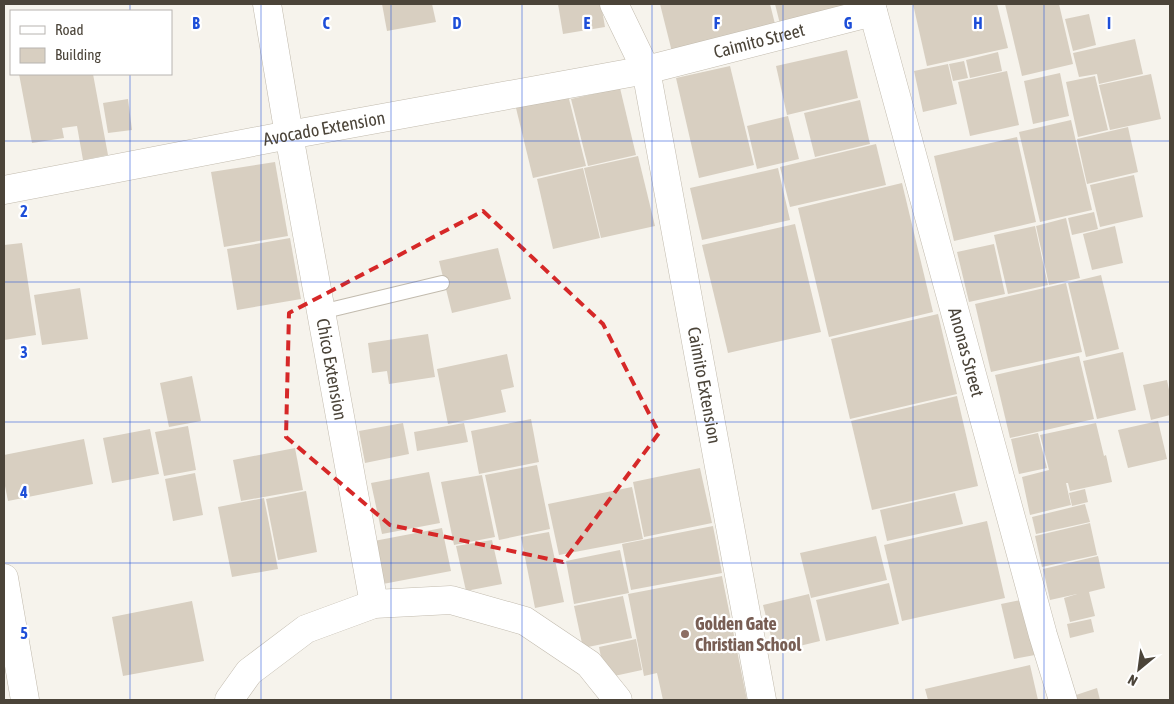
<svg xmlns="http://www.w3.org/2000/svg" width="1174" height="704" viewBox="0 0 1174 704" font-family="'Asap Condensed',sans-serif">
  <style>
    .building { fill: #d8cfc1 }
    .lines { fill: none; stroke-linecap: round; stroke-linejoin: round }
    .lane-casing { stroke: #c2bbae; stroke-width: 16 }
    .street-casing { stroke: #c2bbae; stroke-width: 29 }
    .lane { stroke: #fff; stroke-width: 14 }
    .street { stroke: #fff; stroke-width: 28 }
    .marked { fill: none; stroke: #d62828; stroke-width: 4; stroke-dasharray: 10 6; stroke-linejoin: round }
    .grid { fill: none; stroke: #1d4ed8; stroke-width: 1; stroke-opacity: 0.55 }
    .education-dot { fill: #8d6e63; stroke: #fff; stroke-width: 2 }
    .labels { text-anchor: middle; stroke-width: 4.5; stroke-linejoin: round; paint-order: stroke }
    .street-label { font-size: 18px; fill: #4b4439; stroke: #fff }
    .education-label { font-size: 18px; font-weight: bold; fill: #785e54; stroke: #fff; text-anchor: start }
    .grid-label { font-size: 16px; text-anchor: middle; font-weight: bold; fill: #1d4ed8; stroke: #fff; stroke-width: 4.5; stroke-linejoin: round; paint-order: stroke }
  </style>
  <rect width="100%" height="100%" fill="#f6f3ec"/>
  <g class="building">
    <path d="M382,4h50l4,18 -49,9z"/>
    <path d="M558,4h43l4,23 -42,7z"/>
    <path d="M660,4h110l6,24 -104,24z"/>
    <path d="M775,4h69l1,5 -65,15z"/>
    <path d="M913,4h84l11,44 -81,18z"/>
    <path d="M1005,4h54l14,60 -51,12z"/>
    <path d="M1089,14l7,31 -23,6 -8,-32z"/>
    <path d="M1135,39l8,35 -44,10 -2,-10 -18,3 -6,-24z"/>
    <path d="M847,50l11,48 -71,17 -11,-49z"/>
    <path d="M998,52l4,19 -32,7 -4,-18z"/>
    <path d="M964,61l4,17 -15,3 -4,-17z"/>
    <path d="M948,64l9,40 -34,8 -9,-41z"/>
    <path d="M730,66l24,99 -55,13 -23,-100z"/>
    <path d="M1007,71l12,54 -49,11 -12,-54z"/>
    <path d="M1060,73l9,43 -36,8 -9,-43z"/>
    <path d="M19,74h74l15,81 -25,5 -6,-34 -15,2 2,10 -32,5z"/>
    <path d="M1151,74l10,45 -51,11 -11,-45z"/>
    <path d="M1095,76l13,54 -30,7 -12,-55z"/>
    <path d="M620,88l16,67 -48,11 -17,-67z"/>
    <path d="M568,95l18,71 -53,12 -17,-70z"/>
    <path d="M128,99l4,31 -24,3 -5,-30z"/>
    <path d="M860,100l10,44 -55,13 -11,-44z"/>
    <path d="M788,116l11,43 -42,10 -10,-43z"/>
    <path d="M1071,120l21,90 -52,12 -21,-90z"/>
    <path d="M1128,127l10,45 -51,12 -10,-45z"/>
    <path d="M1017,137l19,85 -82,19 -20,-85z"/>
    <path d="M876,144l10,41 -96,22 -10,-40z"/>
    <path d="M638,156l17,70 -54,12 -17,-70z"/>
    <path d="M275,162l13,74 -64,11 -13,-75z"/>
    <path d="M583,168l17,70 -47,11 -16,-70z"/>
    <path d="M778,168l12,52 -88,20 -12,-52z"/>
    <path d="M1134,175l9,42 -43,10 -10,-42z"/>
    <path d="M902,183l31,129 -104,25 -31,-129z"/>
    <path d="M1094,212l4,17 -26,6 -4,-17z"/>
    <path d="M1066,218l14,60 -31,7 -13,-59z"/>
    <path d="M795,224l26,108 -93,21 -26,-108z"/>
    <path d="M1035,226l13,59 -40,9 -14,-59z"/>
    <path d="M1115,226l8,37 -31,7 -9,-36z"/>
    <path d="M290,238l11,61 -64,11 -10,-61z"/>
    <path d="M22,243l14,92 -32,5v-95z"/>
    <path d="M994,244l11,50 -36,8 -12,-50z"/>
    <path d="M498,248l13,51 -59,14 -13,-52z"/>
    <path d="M1101,275l18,74 -33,8 -18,-74z"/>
    <path d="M1066,283l16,69 -91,20 -16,-68z"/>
    <path d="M80,288l8,51 -46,6 -8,-50z"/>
    <path d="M938,314l19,80 -107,25 -19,-80z"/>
    <path d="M428,334l7,43 -46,7 -2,-13 -15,2 -4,-30z"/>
    <path d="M1123,352l13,58 -39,9 -14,-58z"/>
    <path d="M507,354l7,33 -13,3 5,22 -58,12 -11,-55z"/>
    <path d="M1079,356l15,63 -84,19 -15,-63z"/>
    <path d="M192,376l9,45 -32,6 -9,-44z"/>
    <path d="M1167,380l3,15v20l-19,5 -8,-35z"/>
    <path d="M957,396l21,90 -106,24 -21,-89z"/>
    <path d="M531,419l8,43 -60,12 -8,-43z"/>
    <path d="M1158,421l9,38 -39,9 -10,-38z"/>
    <path d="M403,423l6,31 -44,9 -6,-32z"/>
    <path d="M464,423l4,19 -51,9 -3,-19z"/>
    <path d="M1096,423l8,33 2,-1 6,27 -42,9 -2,-8h-2l5,22 -41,10 -8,-38 27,-7 -9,-35z"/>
    <path d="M188,426l8,44 -32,6 -9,-44z"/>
    <path d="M150,429l9,45 -47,9 -9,-45z"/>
    <path d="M1038,433l9,35 -28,6 -8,-35z"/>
    <path d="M84,439l9,45 -85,17 -4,-20v-26z"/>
    <path d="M295,448l8,42 -62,11 -8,-41z"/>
    <path d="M537,465l13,64 -51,11 -14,-65z"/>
    <path d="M700,468l12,55 -68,14 -11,-55z"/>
    <path d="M429,472l11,51 -58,11 -11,-51z"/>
    <path d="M195,473l8,42 -30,6 -8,-42z"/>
    <path d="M482,475l13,62 -41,8 -13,-63z"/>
    <path d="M632,487l11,52 -84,16 -11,-51z"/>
    <path d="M1085,489l3,13 -16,4 -3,-13z"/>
    <path d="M306,491l11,61 -39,8 -12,-61z"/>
    <path d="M955,493l8,31 -76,17 -7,-31z"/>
    <path d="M264,498l14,71 -46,8 -14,-70z"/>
    <path d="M1085,504l5,18 -54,12 -4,-17z"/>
    <path d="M987,521l18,77 -103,23 -18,-76z"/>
    <path d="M1090,523l7,32 -55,12 -7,-31z"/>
    <path d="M713,526l9,47 -91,17 -9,-46z"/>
    <path d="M442,528l9,43 -68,13 -9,-43z"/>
    <path d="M549,532l15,70 -29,6 -14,-71z"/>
    <path d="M876,536l11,44 -76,18 -11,-45z"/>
    <path d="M492,540l10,44 -36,7 -10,-45z"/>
    <path d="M620,550l9,43 -55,11 -8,-43z"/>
    <path d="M1098,556l7,32 -16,4 6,24 -25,6 -6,-24 13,-4 -27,6 -7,-31z"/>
    <path d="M722,576l25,124h-84l-6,-27 -13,3 -16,-82z"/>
    <path d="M889,583l10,41 -73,17 -10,-41z"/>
    <path d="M809,594l11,47 -45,11 -12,-47z"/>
    <path d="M623,596l9,42 -49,10 -9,-42z"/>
    <path d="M1021,600l14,55 -21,4 -13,-55z"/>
    <path d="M192,601l12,60 -81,15 -11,-59z"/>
    <path d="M1091,619l3,13 -24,6 -3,-14z"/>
    <path d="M636,639l6,31 -37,8 -6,-31z"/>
    <path d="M1030,665l8,35h-110l-3,-11z"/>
    <path d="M1097,688l3,12h-23l-1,-5z"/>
  </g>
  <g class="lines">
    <g class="lane-casing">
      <path id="lane" d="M321,312l121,-29"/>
    </g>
    <g class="street-casing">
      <g id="street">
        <path id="s1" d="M267,4l22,131 85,469"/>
        <path id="s2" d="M614,4l32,66 116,630"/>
        <path id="s3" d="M871,4l172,631 20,65"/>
        <path id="s4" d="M4,190l285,-55 357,-65 227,-58"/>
        <path d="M4,578l21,122"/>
        <path d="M229,700l20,-28 57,-43 68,-25 77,-4 74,21 64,43 29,36"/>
      </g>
    </g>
    <use href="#lane" class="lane"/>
    <use href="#street" class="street"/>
  </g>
  <path class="marked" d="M483,211l120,113 56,109 -96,129 -173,-37 -104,-88 3,-124z"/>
  <path class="grid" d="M130,4v7M261,4v696M391,4v696M522,4v696M652,4v696M783,4v696M913,4v696M1044,4v696M130,74v626M4,141h1166M4,282h1166M4,422h1166M4,563h1166"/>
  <circle class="education-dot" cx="685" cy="634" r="5"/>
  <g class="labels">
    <g class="street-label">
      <text dy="6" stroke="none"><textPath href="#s4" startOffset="770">Caimito Street</textPath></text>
      <text dy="6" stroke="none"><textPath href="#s4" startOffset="326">Avocado Extension</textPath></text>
      <text dy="6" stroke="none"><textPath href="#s3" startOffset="361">Anonas Street</textPath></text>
      <text dy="6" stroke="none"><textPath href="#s1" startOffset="371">Chico Extension</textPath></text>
      <text dy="6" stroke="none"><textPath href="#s2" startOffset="394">Caimito Extension</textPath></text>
    </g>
    <g class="education-label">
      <text x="695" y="630">Golden Gate<tspan x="695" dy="21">Christian School</tspan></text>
    </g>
  </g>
  <g class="grid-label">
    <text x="196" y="29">B</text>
    <text x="326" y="29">C</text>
    <text x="457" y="29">D</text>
    <text x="587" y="29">E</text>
    <text x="717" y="29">F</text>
    <text x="848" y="29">G</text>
    <text x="978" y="29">H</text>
    <text x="1109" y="29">I</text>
    <text x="24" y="217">2</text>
    <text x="24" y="358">3</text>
    <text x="24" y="498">4</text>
    <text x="24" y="639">5</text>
  </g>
  <rect width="1174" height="704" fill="none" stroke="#4b4439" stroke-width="10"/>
  <rect x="10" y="10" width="162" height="65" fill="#ffffff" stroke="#b7b4b0"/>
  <rect x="20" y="26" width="25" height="8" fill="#ffffff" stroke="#b7b4b0"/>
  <text x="55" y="35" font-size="15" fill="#4b4439">Road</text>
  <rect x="20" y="48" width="25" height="15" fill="#d8cfc1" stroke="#b7b4b0"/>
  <text x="55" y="60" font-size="15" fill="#4b4439">Building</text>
  <g transform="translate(1139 669) rotate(209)" stroke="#ffffff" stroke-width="4" paint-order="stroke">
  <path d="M0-4L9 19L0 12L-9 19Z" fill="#4b4439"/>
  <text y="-8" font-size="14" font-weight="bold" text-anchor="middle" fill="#4b4439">N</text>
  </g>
</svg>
